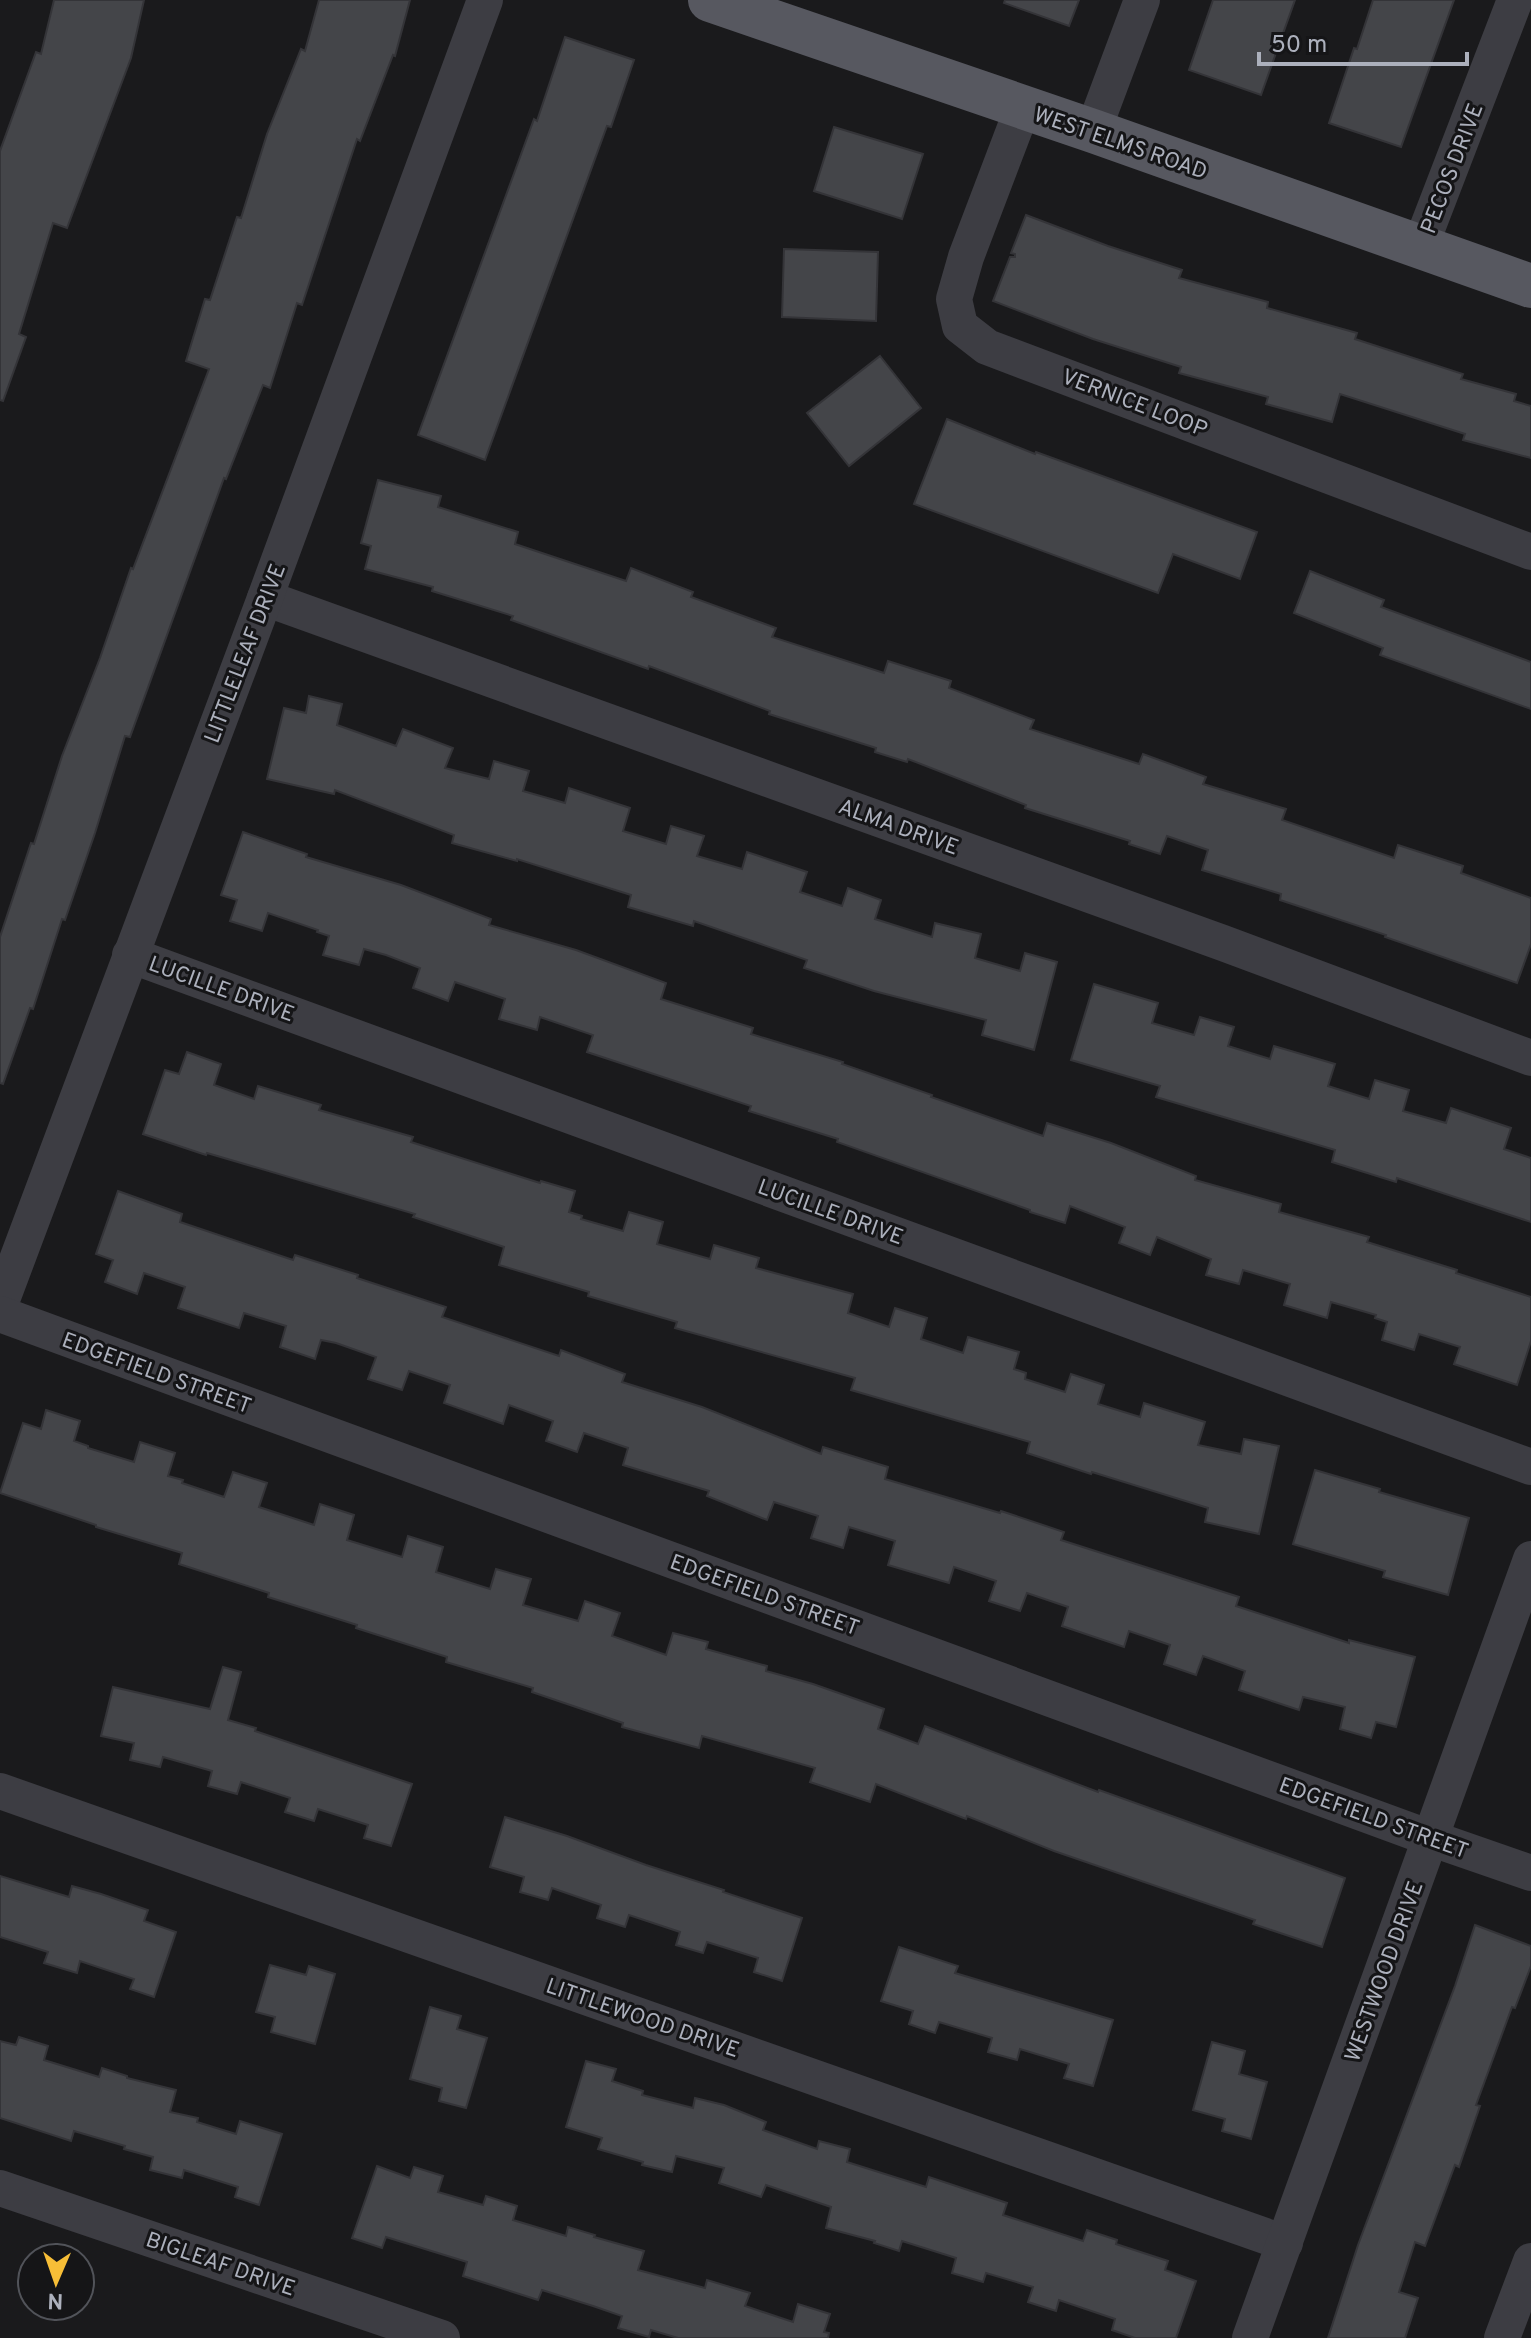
<svg xmlns="http://www.w3.org/2000/svg" width="1531" height="2338" viewBox="0 0 1531 2338" font-family="Overpass,sans-serif">
  <style>
    .building { fill: #444549; stroke: #343438; stroke-width: 2 }
    .lines { fill: none; stroke-linecap: round; stroke-linejoin: round }
    .minor { stroke: #3d3d43; stroke-width: 36 }
    .major { stroke: #575860; stroke-width: 44 }
    .labels { text-anchor: middle; stroke-width: 6; stroke-linejoin: round; paint-order: stroke }
    .street-label { font-size: 22px; fill: #acb0bc; stroke: #151517 }
  </style>
  <rect width="100%" height="100%" fill="#1a1a1c"/>
  <g class="building">
    <path d="M54,0h90l-13,58 -64,170 -14,-5 -34,111 7,3 -23,64 -3,-1v-249l36,-99 5,2z"/>
    <path d="M319,0h91l-15,56 -2,-1 -33,86 -3,-2 -55,166 -5,-2 -27,85 -7,-3 -37,94 -2,-1 -94,259 -5,-1 -30,97 -30,87 -3,-1 -29,90 -3,-1 -27,76 -3,-1v-146l31,-94 3,1 28,-88 38,-98 31,-90 2,1 76,-200 -23,-8 19,-62 5,1 27,-83 4,1 26,-84 34,-85 4,2z"/>
    <path d="M1005,0h74l-10,26 -65,-23z"/>
    <path d="M1213,0h82l-34,95 -72,-25z"/>
    <path d="M1373,0h81l-53,147 -72,-24 25,-75 3,1z"/>
    <path d="M565,37l69,23 -23,67 -4,-1 -122,334 -67,-25 116,-316 3,2z"/>
    <path d="M834,127l89,27 -21,65 -88,-28z"/>
    <path d="M1026,215l82,31 74,24 -3,8 89,24 -1,6 90,25 -2,6 108,35 -2,5 55,15 -2,7 17,5v52l-68,-18 2,-6 -125,-40 -8,28 -66,-18 2,-7 -89,-24 2,-6 -88,-28 -100,-38 17,-44h5v-3l-4,-1z"/>
    <path d="M784,249l94,3 -2,69 -94,-4z"/>
    <path d="M880,356l41,52 -72,58 -42,-53z"/>
    <path d="M947,419l88,35 1,-2 221,80 -17,47 -67,-25 -15,39 -244,-89z"/>
    <path d="M378,480l63,16 -3,11 80,25 -3,12 111,37 5,-13 62,24 -2,5 85,31 -4,9 112,36 4,-12 63,20 -2,7 85,32 -4,9 109,35 4,-10 63,23 -3,7 83,25 -4,11 112,38 4,-13 65,21 -2,7 70,25v46l-14,39 -132,-46 1,-2 -106,-35 1,-6 -79,-24 6,-20 -41,-14 -7,18 -31,-10 1,-3 -105,-33 1,-3 -118,-46 -1,3 -32,-10 1,-4 -107,-34 1,-3 -121,-45 -1,3 -137,-49 2,-4 -81,-25 1,-4 -68,-18 6,-23 -10,-3z"/>
    <path d="M1310,571l74,29 -3,7 150,55v47l-151,-54 3,-7 -89,-35z"/>
    <path d="M309,696l33,8 -5,21 59,21 7,-17 50,19 -8,20 44,11 5,-18 35,10 -6,20 42,12 4,-15 61,20 -7,23 43,13 5,-18 33,10 -7,20 45,13 5,-17 60,20 -7,20 42,14 6,-18 33,12 -6,19 57,18 3,-14 46,11 -6,24 45,13 5,-18 32,9 -23,88 -52,-15 4,-15 -112,-29 -70,-23 3,-8 -113,-39 -1,5 -65,-19 3,-12 -114,-36v2l-65,-18 2,-8 -119,-45 -1,4 -67,-15 17,-71 22,5z"/>
    <path d="M243,832l64,22 -1,3 95,28 90,34 -2,6 87,25 90,33 -5,16 92,29 -2,6 92,28 -1,2 90,31 -1,2 112,39 4,-13 64,20 85,33 -1,4 86,24 -2,8 90,25 -2,5 90,28 -1,3 75,24v44l-14,44 -63,-21 6,-17 -41,-13 -5,16 -32,-10 5,-18 -12,-4 1,-3 -45,-13 -4,16 -43,-13 6,-21 -47,-14 -4,14 -33,-9 5,-16 -54,-22 -7,18 -31,-12 6,-16 -55,-21 -5,17 -35,-11v-2l-193,-68 1,-3 -89,-28 2,-5 -164,-54 6,-17 -53,-18 -3,13 -38,-11 6,-20 -50,-17 -7,19 -35,-13 7,-20 -34,-13 -22,-6 -5,16 -36,-10 6,-19 -12,-4 1,-2 -50,-17 -6,18 -32,-10 7,-21 -16,-5z"/>
    <path d="M1094,984l64,19 -6,20 42,12 6,-18 34,10 -6,19 42,13 4,-13 61,18 -7,22 41,13 6,-19 34,10 -6,21 43,12 5,-15 60,20 -7,21 27,9v64l-134,-44 -1,4 -64,-20 3,-12 -179,-53 4,-11 -89,-26z"/>
    <path d="M187,1052l34,12 -7,21 40,14 4,-13 63,19 -2,5 94,27 -2,5 129,41 1,-2 34,10 -6,21 13,4 -1,3 42,12 6,-19 34,10 -6,22 53,15 4,-14 45,13 -3,10 97,26 -5,19 41,14 6,-19 32,10 -6,21 42,14 5,-16 51,15 -5,17 12,4 -1,6 40,13 6,-18 33,11 -6,19 42,13 4,-14 61,19 -7,23 43,9 3,-15 35,7 -20,88 -54,-12 3,-14 -116,-36 -1,2 -64,-21 3,-11 -179,-52 4,-12 -180,-50 2,-6 -89,-26 1,-4 -90,-27 5,-18 -91,-30 2,-3 -208,-61 -1,2 -63,-21 22,-64 14,4z"/>
    <path d="M118,1191l64,23 -2,8 113,38 2,-5 63,20 -1,3 89,29 -4,10 117,39 2,-6 64,24 -3,8 80,25 119,47 2,-7 65,20 -3,12 115,34 1,-2 63,21 -3,8 178,57 -3,9 113,37v-3l66,17 -19,70 -20,-5 -5,16 -31,-9 5,-22 -42,-10 -4,13 -60,-20 6,-19 -42,-15 -7,19 -32,-11 6,-19 -41,-14 -5,16 -62,-21 6,-19 -41,-14 -7,18 -31,-10 7,-20 -42,-14 -5,16 -61,-18 7,-24 -46,-14 -6,21 -32,-10 7,-22 -44,-14 -7,18 -60,-24 2,-5 -86,-26 5,-17 -44,-15 -7,19 -31,-11 7,-20 -44,-16 -6,19 -59,-21 6,-18 -41,-14 -7,19 -34,-11 8,-22 -40,-14 -15,-3 -6,19 -35,-12 6,-21 -42,-13 -5,15 -61,-20 7,-21 -41,-14 -7,21 -32,-12 8,-22 -17,-6z"/>
    <path d="M46,1410l34,11 -6,20 14,5v2l46,14 6,-20 35,11 -7,23 15,4 -1,3 42,14 9,-25 34,11 -8,24 55,18 6,-21 34,11 -7,25 55,17 6,-21 35,11 -7,25 54,17 6,-20 35,10 -8,26 55,16 7,-20 35,12 -8,23 54,19 7,-22 35,9 -2,7 61,17 -1,5 47,13 71,25 -6,20 40,15 7,-18 173,66 1,-2 246,88 -23,69 -69,-23 2,-4 -201,-69 -87,-35 -1,3 -90,-35 -6,18 -60,-20 5,-14 -113,-32 -3,12 -77,-21 1,-4 -91,-31 1,-4 -87,-26 1,-5 -91,-29 1,-3 -89,-28 1,-4 -90,-29 3,-11 -86,-26v-2l-96,-32 23,-70 18,6z"/>
    <path d="M1315,1470l65,19 -1,3 90,26 -21,77 -65,-18 2,-6 -92,-27z"/>
    <path d="M223,1667l18,5 -13,48 28,8 -1,3 157,53 -21,62 -27,-8 4,-13 -50,-16 -4,12 -29,-9 5,-14 -49,-16 -4,12 -29,-8 4,-15 -49,-14 -3,10 -30,-7 4,-17 -33,-7 12,-49 97,22z"/>
    <path d="M505,1817l62,19 79,29 78,25 -1,2 79,26 -20,63 -28,-9 4,-14 -51,-16 -4,11 -27,-8 4,-13 -51,-17 -4,12 -28,-9 4,-13 -49,-17 -4,12 -28,-8 4,-15 -34,-10z"/>
    <path d="M0,1876l69,21 3,-11 29,8 47,16 -4,11 32,11 -22,65 -24,-8 4,-10 -54,-18 -3,12 -33,-10 4,-11 -48,-15z"/>
    <path d="M1475,1925l56,21v20l-16,42 -3,-1 -36,98 4,1 -21,61 -4,-2 -30,81 -10,-4 -16,50 19,6 -13,40h-77l30,-93 97,-259z"/>
    <path d="M899,1947l59,19 -3,7 158,47 -20,66 -29,-8 5,-14 -49,-15 -3,11 -29,-8 4,-14 -53,-16 -4,11 -26,-9 4,-13 -32,-10z"/>
    <path d="M270,1965l36,10 3,-9 26,8 -20,70 -44,-12 4,-15 -19,-5z"/>
    <path d="M430,2007l31,9 -4,13 30,9 -21,70 -27,-7 3,-13 -32,-9z"/>
    <path d="M19,2037l29,9 -4,14 55,17 3,-9 25,8v2l49,12 -6,22 28,6 -1,4 39,12 4,-13 42,13 -23,71 -24,-8 3,-10 -54,-17 -2,8 -32,-8 3,-13 -29,-8 1,-3 -51,-15 -3,10 -71,-23v-77l16,4z"/>
    <path d="M1212,2042l33,9 -6,23 28,8 -16,57 -29,-8 3,-12 -32,-9z"/>
    <path d="M586,2061l30,8 -4,12 31,10 -1,4 51,13 2,-10 29,7 42,17 -3,8 54,19 2,-8 31,8 -3,13 79,25 3,-10 78,26 -4,12 80,26 4,-11 30,10 -1,4 52,17 -3,9 31,11 -20,57h-41l-23,-8 3,-11 -56,-19 -3,11 -28,-9 5,-15 -47,-14 -3,9 -31,-9 4,-15 -54,-17 -3,10 -25,-8 1,-2 -49,-13 5,-21 -65,-22 -5,12 -42,-14 5,-15 -48,-12 -4,16 -30,-7 1,-3 -45,-13 4,-11 -36,-11z"/>
    <path d="M377,2166l33,12 4,-11 29,9 -5,16 45,13 3,-9 31,10 -4,14 53,16 2,-9 27,8 -1,2 50,14 -6,19 67,18 2,-8 43,13 -5,13 48,16 5,-18 32,10 -6,18 5,1 -1,5h-150l-27,-8 -2,7 -31,-9 4,-12 -29,-10 -51,-16 -4,10 -75,-24 4,-14 -81,-25 -4,11 -30,-10z"/>
  </g>
  <g class="lines">
    <g class="minor">
      <path d="M1023,107l-57,150 -12,42 6,27 27,21 544,205"/>
      <path d="M1093,131l49,-131"/>
      <path d="M1420,247l95,-247"/>
      <path d="M265,598l958,345 308,115"/>
      <path d="M130,955l1401,512"/>
      <path d="M0,1305l265,-707 220,-598"/>
      <path d="M0,1314l1430,524 101,35"/>
      <path d="M0,1791l1285,452"/>
      <path d="M0,2188l442,150"/>
      <path d="M1250,2338l281,-779"/>
      <path d="M1502,2338l29,-77"/>
    </g>
    <path class="major" d="M710,0l383,131 438,155"/>
  </g>
  <g class="labels">
    <g class="street-label">
      <text transform="translate(1121 142) rotate(19)" y="8">WEST ELMS ROAD</text>
      <text transform="translate(1451 168) rotate(-69)" y="8">PECOS DRIVE</text>
      <text transform="translate(1135 402) rotate(21)" y="8">VERNICE LOOP</text>
      <text transform="translate(244 653) rotate(-69)" y="8">LITTLELEAF DRIVE</text>
      <text transform="translate(899 826) rotate(20)" y="8">ALMA DRIVE</text>
      <text transform="translate(222 988) rotate(20)" y="8">LUCILLE DRIVE</text>
      <text transform="translate(831 1211) rotate(20)" y="8">LUCILLE DRIVE</text>
      <text transform="translate(157 1372) rotate(20)" y="8">EDGEFIELD STREET</text>
      <text transform="translate(765 1594) rotate(20)" y="8">EDGEFIELD STREET</text>
      <text transform="translate(1374 1817) rotate(20)" y="8">EDGEFIELD STREET</text>
      <text transform="translate(1383 1971) rotate(-70)" y="8">WESTWOOD DRIVE</text>
      <text transform="translate(643 2017) rotate(19)" y="8">LITTLEWOOD DRIVE</text>
      <text transform="translate(221 2263) rotate(19)" y="8">BIGLEAF DRIVE</text>
    </g>
  </g>
  <g transform="translate(56 2282) rotate(182)"><circle r="38" fill="#151517" stroke="#515359" stroke-width="2"/>
  <path d="M0-6L14 30L0 20L-14 30Z" fill="#f7be37"/>
  <text y="-12" font-size="22" font-weight="bold" text-anchor="middle" fill="#acb0bc">N</text>
  </g>
  <path d="M1259 52v12h208v-12" fill="none" stroke="#acb0bc" stroke-width="4"/>
  <text x="1271" y="52" font-size="24" fill="#acb0bc" stroke="#151517" stroke-width="6" paint-order="stroke">50 m</text>
</svg>
